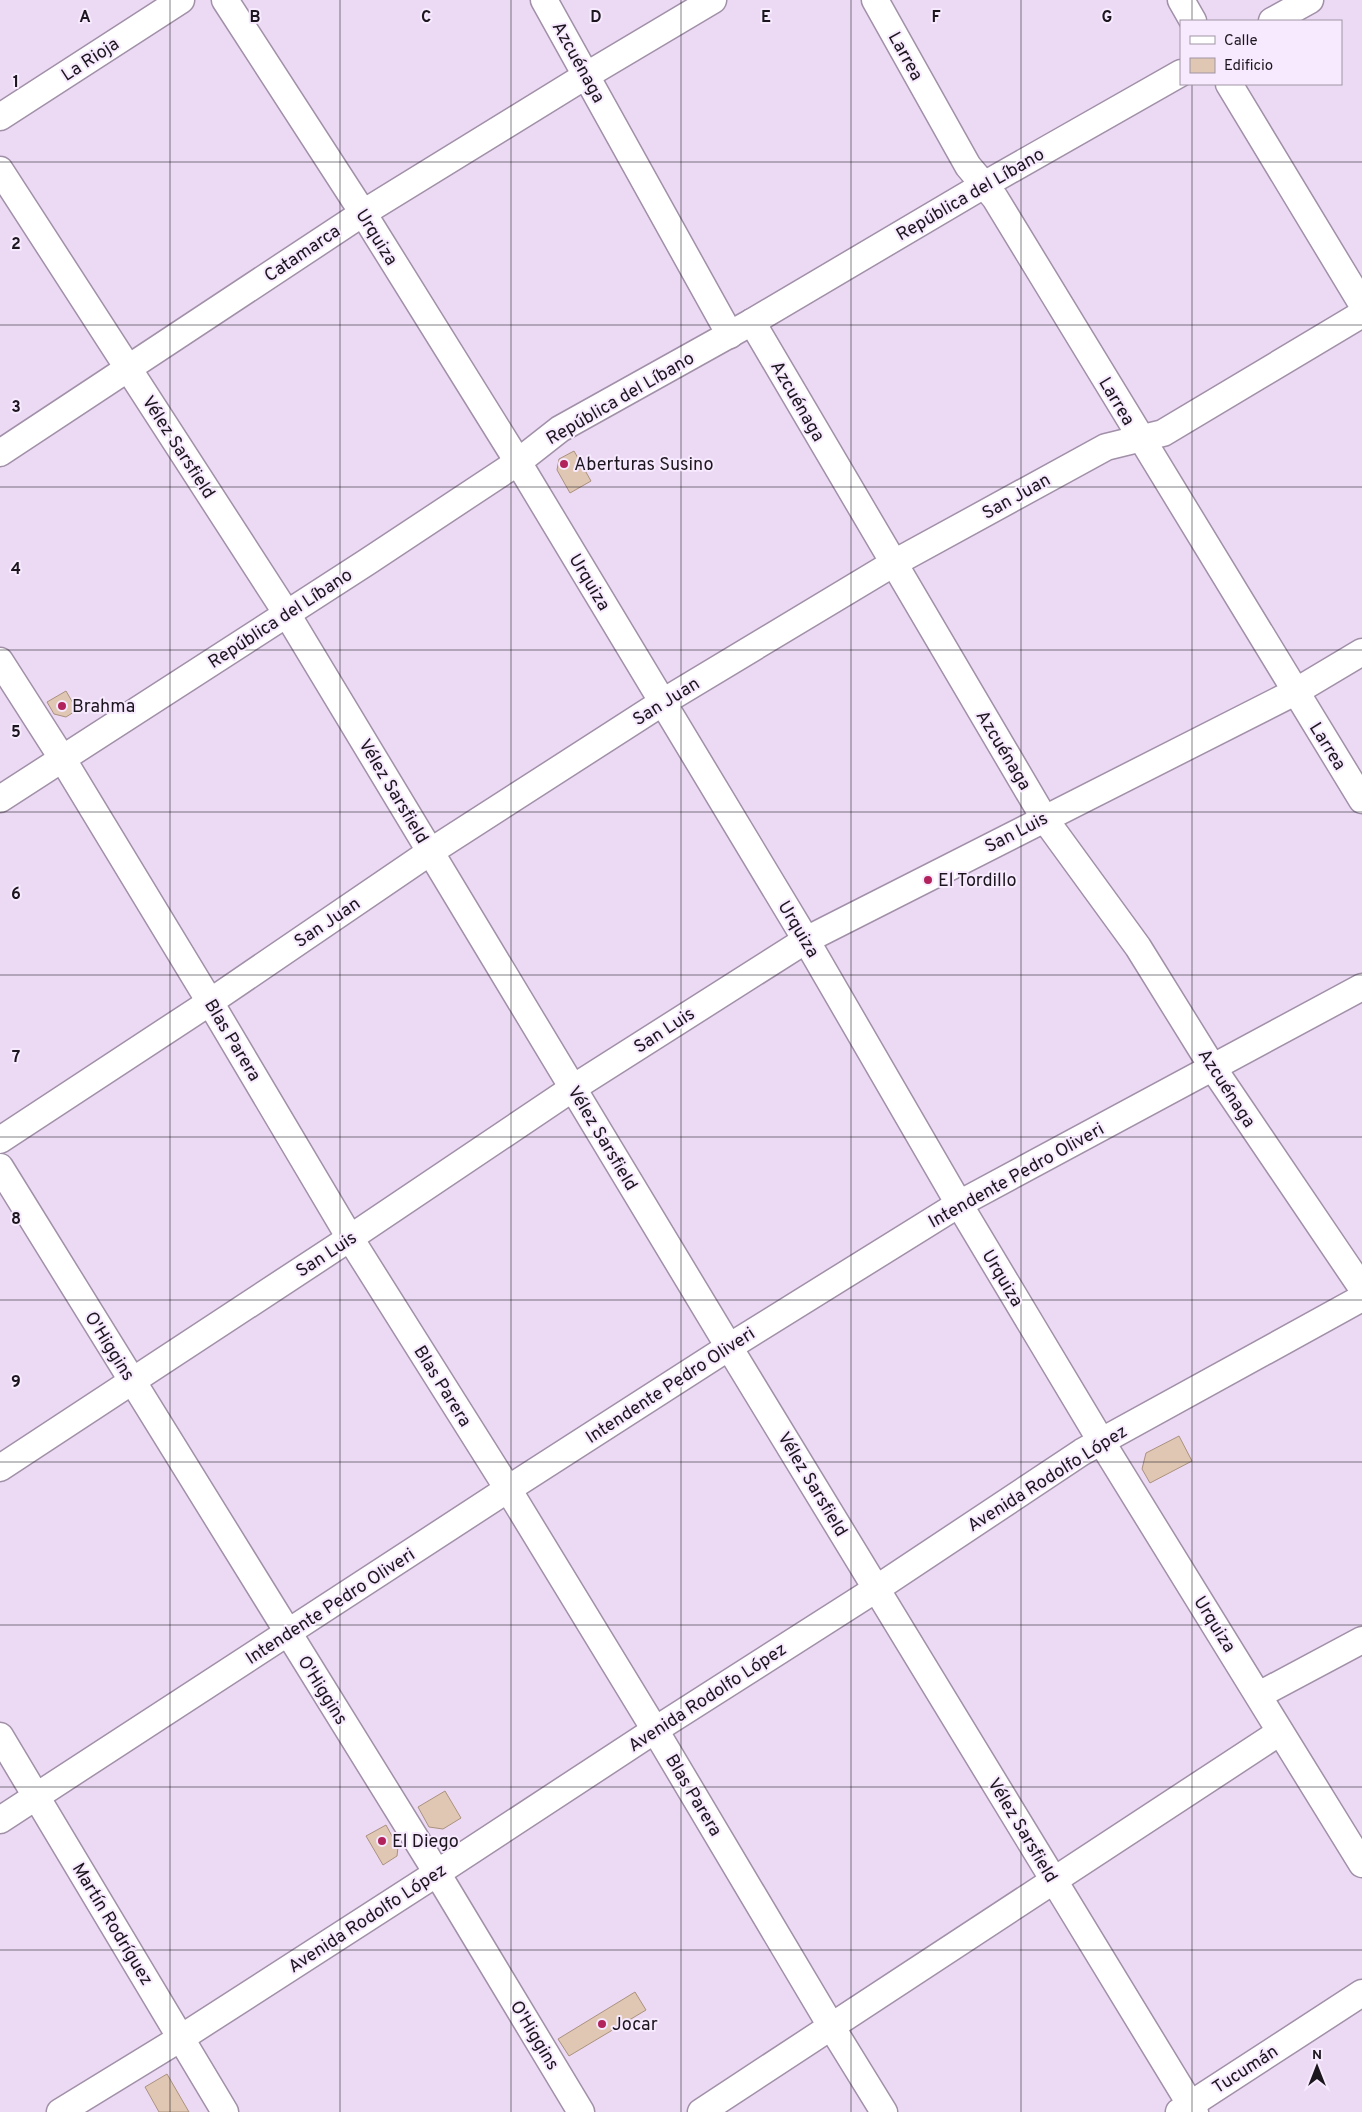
<svg xmlns="http://www.w3.org/2000/svg" width="1362" height="2112" viewBox="0 0 1362 2112" font-family="Overpass,sans-serif">
  <style>
    .building { fill: #e0c7b3; stroke: #aa917f }
    .lines { fill: none; stroke-linecap: round; stroke-linejoin: round }
    .minor-casing { stroke: #a190a8; stroke-width: 29 }
    .minor { stroke: #fff; stroke-width: 26 }
    .grid { fill: none; stroke: #1c161e; stroke-width: 1; stroke-opacity: 0.55 }
    .poi-dot { fill: #b1235a; stroke: #f7e9fe; stroke-width: 2 }
    .labels { text-anchor: middle; stroke-width: 4; stroke-linejoin: round; paint-order: stroke }
    .street-label { font-size: 18px; fill: #1c161e; stroke: #f7e9fe }
    .poi-label { font-size: 18px; fill: #1c161e; stroke: #f7e9fe; text-anchor: start }
    .grid-label { font-size: 16px; text-anchor: middle; font-weight: bold; fill: #1c161e; stroke: #f7e9fe; stroke-width: 4; stroke-linejoin: round; paint-order: stroke }
  </style>
  <rect width="100%" height="100%" fill="#ecdaf4"/>
  <g class="building">
    <path d="M574,451l17,30 -21,12 -13,-23 2,-11z"/>
    <path d="M66,691l11,19 -11,7 -12,-3 -7,-12z"/>
    <path d="M1179,1436l13,25 -42,22 -8,-14 4,-16z"/>
    <path d="M445,1791l16,27 -18,11 -14,-2 -11,-20z"/>
    <path d="M386,1825l12,22 -1,9 -14,9 -17,-29z"/>
    <path d="M635,1992l11,18 -77,46 -11,-17z"/>
    <path d="M167,2074l22,38h-30l-14,-25z"/>
  </g>
  <g class="lines">
    <g class="minor-casing">
      <g id="minor">
        <path d="M225,0l138,213 155,249 288,478 153,264 142,237 261,423"/>
        <path d="M544,0l186,335"/>
        <path d="M875,0l93,166 27,32 367,602"/>
        <path d="M1181,0l12,21"/>
        <path d="M1272,21l38,-21"/>
        <path d="M1229,84l133,220"/>
        <path d="M0,117l181,-117"/>
        <path d="M0,170l287,444 442,733 466,765"/>
        <path d="M752,322l292,496 94,129 75,121 149,220"/>
        <path d="M0,453l363,-240 224,-138 126,-75"/>
        <path d="M0,661l62,97 148,244 140,236 158,251 147,241 176,296 53,86"/>
        <path d="M0,799l367,-237 151,-100 42,-33 192,-107 232,-137 197,-112"/>
        <path d="M0,1140l210,-138 220,-150 233,-150 231,-139 212,-116 57,-14 199,-119"/>
        <path d="M0,1167l437,706 144,239"/>
        <path d="M0,1468l350,-230 223,-150 233,-148 489,-248 67,-40"/>
        <path d="M1259,1695l103,-55"/>
        <path d="M0,1736l225,376"/>
        <path d="M0,1820l508,-331 221,-142 230,-143 403,-217"/>
        <path d="M60,2112l121,-74 256,-165 218,-143 221,-141 206,-137 280,-154"/>
        <path d="M701,2112l579,-380"/>
        <path d="M1179,2112l183,-119"/>
      </g>
    </g>
    <use href="#minor" class="minor"/>
  </g>
  <path class="grid" d="M170,0v2112M340,0v2112M511,0v2112M681,0v2112M851,0v2112M1021,0v2112M1192,0v21M1192,84v2028M0,162h1362M0,325h1362M0,487h1362M0,650h1362M0,812h1362M0,975h1362M0,1137h1362M0,1300h1362M0,1462h1362M0,1625h1362M0,1787h1362M0,1950h1362"/>
  <g class="poi-dot">
    <circle cx="564" cy="464" r="5"/>
    <circle cx="62" cy="706" r="5"/>
    <circle cx="928" cy="880" r="5"/>
    <circle cx="382" cy="1841" r="5"/>
    <circle cx="602" cy="2024" r="5"/>
  </g>
  <g class="labels">
    <g class="street-label">
      <text transform="translate(906 56) rotate(61)" y="6">Larrea</text>
      <text transform="translate(90 59) rotate(-33)" y="6">La Rioja</text>
      <text transform="translate(579 62) rotate(61)" y="6">Azcuénaga</text>
      <text transform="translate(970 194) rotate(-30)" y="6">República del Líbano</text>
      <text transform="translate(377 237) rotate(58)" y="6">Urquiza</text>
      <text transform="translate(302 253) rotate(-34)" y="6">Catamarca</text>
      <text transform="translate(620 398) rotate(-30)" y="6">República del Líbano</text>
      <text transform="translate(798 401) rotate(60)" y="6">Azcuénaga</text>
      <text transform="translate(1117 401) rotate(59)" y="6">Larrea</text>
      <text transform="translate(179 447) rotate(57)" y="6">Vélez Sarsfield</text>
      <text transform="translate(1016 496) rotate(-29)" y="6">San Juan</text>
      <text transform="translate(590 582) rotate(59)" y="6">Urquiza</text>
      <text transform="translate(280 618) rotate(-33)" y="6">República del Líbano</text>
      <text transform="translate(666 701) rotate(-32)" y="6">San Juan</text>
      <text transform="translate(1328 746) rotate(58)" y="6">Larrea</text>
      <text transform="translate(1004 750) rotate(59)" y="6">Azcuénaga</text>
      <text transform="translate(394 791) rotate(59)" y="6">Vélez Sarsfield</text>
      <text transform="translate(1016 832) rotate(-27)" y="6">San Luis</text>
      <text transform="translate(327 922) rotate(-34)" y="6">San Juan</text>
      <text transform="translate(799 929) rotate(59)" y="6">Urquiza</text>
      <text transform="translate(664 1030) rotate(-33)" y="6">San Luis</text>
      <text transform="translate(233 1040) rotate(59)" y="6">Blas Parera</text>
      <text transform="translate(1227 1088) rotate(57)" y="6">Azcuénaga</text>
      <text transform="translate(603 1138) rotate(59)" y="6">Vélez Sarsfield</text>
      <text transform="translate(1016 1175) rotate(-29)" y="6">Intendente Pedro Oliveri</text>
      <text transform="translate(326 1254) rotate(-33)" y="6">San Luis</text>
      <text transform="translate(1003 1278) rotate(59)" y="6">Urquiza</text>
      <text transform="translate(110 1346) rotate(58)" y="6">O'Higgins</text>
      <text transform="translate(670 1385) rotate(-33)" y="6">Intendente Pedro Oliveri</text>
      <text transform="translate(443 1386) rotate(58)" y="6">Blas Parera</text>
      <text transform="translate(1047 1478) rotate(-32)" y="6">Avenida Rodolfo López</text>
      <text transform="translate(813 1484) rotate(59)" y="6">Vélez Sarsfield</text>
      <text transform="translate(330 1606) rotate(-33)" y="6">Intendente Pedro Oliveri</text>
      <text transform="translate(1215 1624) rotate(58)" y="6">Urquiza</text>
      <text transform="translate(323 1690) rotate(58)" y="6">O'Higgins</text>
      <text transform="translate(707 1697) rotate(-33)" y="6">Avenida Rodolfo López</text>
      <text transform="translate(694 1795) rotate(59)" y="6">Blas Parera</text>
      <text transform="translate(1023 1830) rotate(59)" y="6">Vélez Sarsfield</text>
      <text transform="translate(367 1918) rotate(-33)" y="6">Avenida Rodolfo López</text>
      <text transform="translate(113 1924) rotate(59)" y="6">Martín Rodríguez</text>
      <text transform="translate(535 2035) rotate(59)" y="6">O'Higgins</text>
      <text transform="translate(1245 2069) rotate(-33)" y="6">Tucumán</text>
    </g>
    <g class="poi-label">
      <text x="574" y="470">Aberturas Susino</text>
      <text x="72" y="712">Brahma</text>
      <text x="938" y="886">El Tordillo</text>
      <text x="392" y="1847">El Diego</text>
      <text x="612" y="2030">Jocar</text>
    </g>
  </g>
  <g class="grid-label">
    <text x="85" y="22">A</text>
    <text x="255" y="22">B</text>
    <text x="426" y="22">C</text>
    <text x="596" y="22">D</text>
    <text x="766" y="22">E</text>
    <text x="936" y="22">F</text>
    <text x="1107" y="22">G</text>
    <text x="16" y="87">1</text>
    <text x="16" y="249">2</text>
    <text x="16" y="412">3</text>
    <text x="16" y="574">4</text>
    <text x="16" y="737">5</text>
    <text x="16" y="899">6</text>
    <text x="16" y="1062">7</text>
    <text x="16" y="1224">8</text>
    <text x="16" y="1387">9</text>
  </g>
  <rect x="1180" y="20" width="162" height="65" fill="#f7e9fe" stroke="#9f95a4"/>
  <rect x="1190" y="36" width="25" height="8" fill="#ffffff" stroke="#9f95a4"/>
  <text x="1224" y="45" font-size="15" fill="#1c161e">Calle</text>
  <rect x="1190" y="58" width="25" height="15" fill="#e0c7b3" stroke="#9f95a4"/>
  <text x="1224" y="70" font-size="15" fill="#1c161e">Edificio</text>
  <g transform="translate(1317 2067)" stroke="#f7e9fe" stroke-width="4" paint-order="stroke">
  <path d="M0-4L9 19L0 12L-9 19Z" fill="#1c161e"/>
  <text y="-8" font-size="14" font-weight="bold" text-anchor="middle" fill="#1c161e">N</text>
  </g>
</svg>
